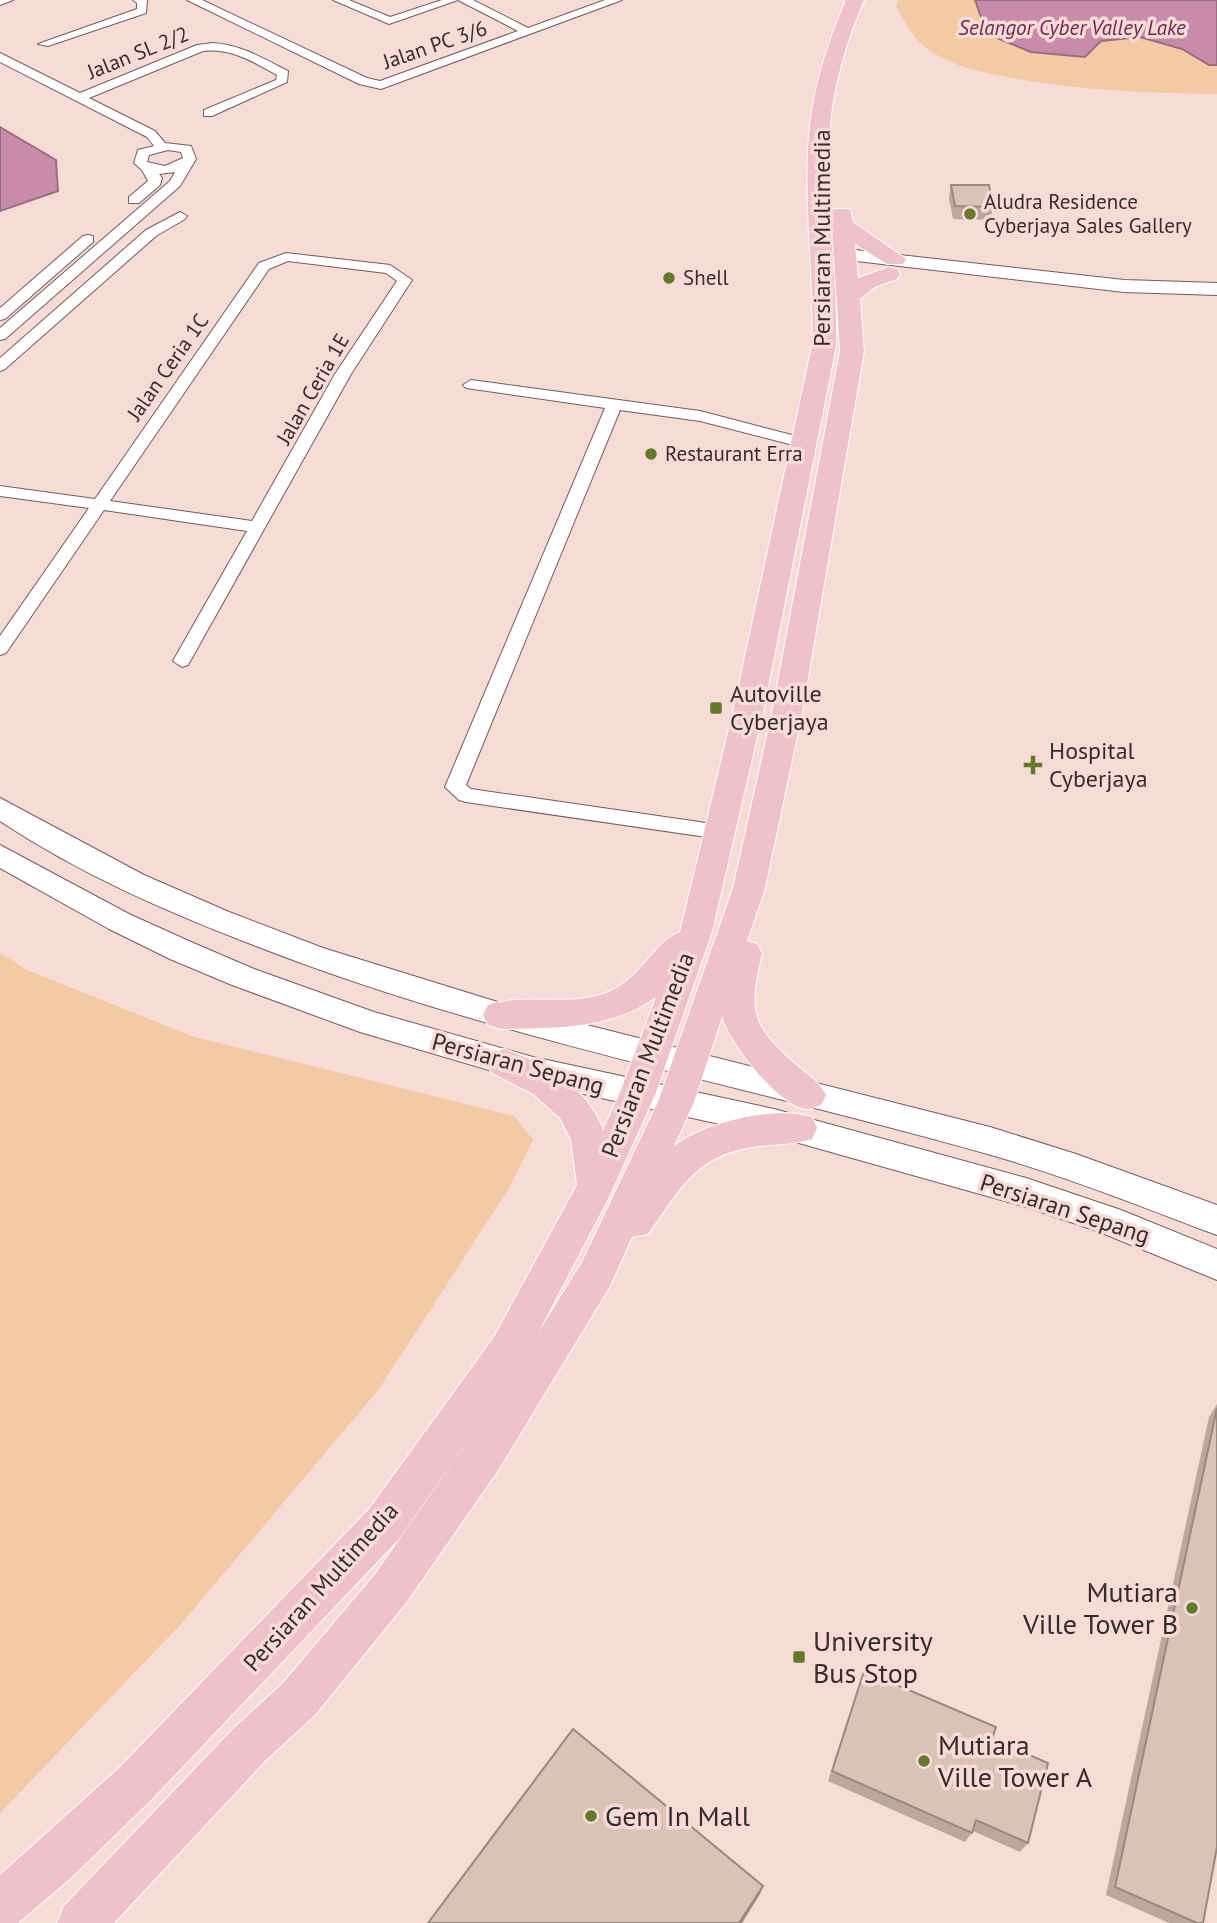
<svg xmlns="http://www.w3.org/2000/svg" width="1217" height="1923" viewBox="0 0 1217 1923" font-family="'PT Sans',sans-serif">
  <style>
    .green { fill: #f2caa3 }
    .water { fill: #c88baa; stroke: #9c6e84; stroke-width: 2 }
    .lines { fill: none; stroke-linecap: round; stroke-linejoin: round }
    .street-casing { stroke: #745c59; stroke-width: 2 }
    .secondary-casing { stroke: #745c59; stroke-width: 2 }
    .primary-casing { stroke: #fff; stroke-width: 2 }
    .street { fill: #fff; fill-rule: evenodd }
    .secondary { fill: #fff; fill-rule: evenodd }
    .primary { fill: #efc1ca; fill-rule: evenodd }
    .wall { fill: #bba79d }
    .shaded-wall { fill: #998880 }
    .building { fill: #dac2b7; stroke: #998880; stroke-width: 2 }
    .poi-dot { fill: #637a2b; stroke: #f7dbd7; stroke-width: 2.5 }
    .labels { text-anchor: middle; stroke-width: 7; stroke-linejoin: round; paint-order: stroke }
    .far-water-label { font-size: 21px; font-style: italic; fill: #6f2651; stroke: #f7dbd7 }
    .far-street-label { font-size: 21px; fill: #372c2b; stroke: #f7dbd7 }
    .far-poi-label { font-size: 21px; fill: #372c2b; stroke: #f7dbd7; text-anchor: start }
    .street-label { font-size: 24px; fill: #372c2b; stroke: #f7dbd7 }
    .poi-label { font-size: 24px; fill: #372c2b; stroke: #f7dbd7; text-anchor: start }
    .near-poi-label { font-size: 28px; fill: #372c2b; stroke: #f7dbd7; text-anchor: start }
  </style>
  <rect width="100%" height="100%" fill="#f7dbd7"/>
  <g class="green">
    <path d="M898,0h319v94c-68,-1 -136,-3 -204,-16 -28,-5 -56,-10 -81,-26 -18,-11 -26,-28 -36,-46z"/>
    <path d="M0,953l27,17 164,66 323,80 19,24 -24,48 -130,201 -198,235 -181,189z"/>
  </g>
  <g class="water">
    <path d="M975,0h242v65h-8l-27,-16 -42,-12 -39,4 -16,16 -54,-5 -44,-18z"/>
    <path d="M0,127l56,33 2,31 -58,20z"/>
  </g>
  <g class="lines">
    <g class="street-casing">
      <g id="street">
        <path d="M0,0h13l-13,5z"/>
        <path d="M133,0h14l-1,13 -98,33 -10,-2 99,-35v-6z"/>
        <path d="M187,0h15l165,78 13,3 138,-50 -60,-31 -69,24 -56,-24h16l41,17 52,-17h31l55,28 77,-28h17l-241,89 -22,-5z"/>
        <path d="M213,43c29,2 51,16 75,28l-1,11 -75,34h-8v-6l72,-30 1,-5c-24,-13 -45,-27 -74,-24l-114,47 66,33 10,12 26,3 5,13 -16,27 -175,153 -5,1v-12l170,-147 5,-9 -16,2 3,4 -2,7 -21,18h-10v-6l19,-16 -6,-11 -8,-7 4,-13 16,-4 -7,-9 -147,-75v-9l80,40 117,-48zM168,150l13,2 2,6 -18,8 -18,-4 2,-7z"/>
        <path d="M180,212l7,4 -2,3 -29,17 -151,133 -5,2v-13l146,-128z"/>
        <path d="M88,235l5,1v6l-88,77 -5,1v-12l83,-72z"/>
        <path d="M286,253l104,12 22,15 -61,94 -163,291 -6,2 -9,-6 74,-130 -143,-21 -98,143 -6,2v-19l89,-128 -89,-12v-10l95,13 164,-236zM288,261l98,12 11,8 -62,93 -83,147 -142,-20 159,-232z"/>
        <path d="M471,380l229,31 111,29 2,3 -8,5 -105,-27 -80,-11 -154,375 5,4 249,36 7,2 3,5 -3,5 -7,2 -254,-37 -7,-2 -14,-13 160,-379 -139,-20 -3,-3z"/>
      </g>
    </g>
    <g class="secondary-casing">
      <g id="secondary">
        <path d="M846,249l278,31 93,3v12l-93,-3 -285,-33 -3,-4z"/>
        <path d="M0,798l144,77 85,37 94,36 181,56 486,123 86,27 141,51v30c-75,-28 -149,-58 -226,-80 -245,-70 -497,-116 -735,-209 -89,-34 -176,-72 -256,-125z"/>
        <path d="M0,845l129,69 62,28 63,27 120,43 159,45 241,52 252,69 95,32 96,39v31l-120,-49 -71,-24 -252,-71 -241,-53 -173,-51 -128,-47 -62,-26 -61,-30 -109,-61z"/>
      </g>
    </g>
    <g class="primary-casing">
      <path id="primary" d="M846,0h18c-17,40 -30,82 -34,125 -7,73 8,147 6,221l-72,361 -52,225 -57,163 -46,102 -71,136 44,-71 76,-160 75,-214 39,-175 68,-362 -9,-137 3,-5h16l3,13 53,37 -3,5h-16l-32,-20 3,34 31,-11 8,2 3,5 -3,5 -22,8 -15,12 4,52 -62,362 -37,175 -18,53 10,3 5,9c-13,58 -13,70 33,111 12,10 24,17 31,31l-5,10c-6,2 -11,5 -16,4 -29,-6 -74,-65 -83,-92l-28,85 -20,44c30,-23 101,-41 138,-29l5,11 -5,11c-19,6 -39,5 -59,8 -59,9 -73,43 -105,87l-16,3 -22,49 -111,183 -93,134 -91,112 -50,46 -151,162h-57l7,-17 169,-177 50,-46 93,-110 114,-164 -91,130 -247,260 -80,78 -54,46h-18v-48l120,-108 249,-258 125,-172 83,-152 -6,-45 -11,-22 -27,-24 -41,-21 -5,-10 5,-10 12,-4c44,15 82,37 99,81l16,-35 37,-98c-46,33 -102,31 -156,32l-12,-4 -5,-10 5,-10c37,-12 80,2 118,-12 35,-13 46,-50 74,-61l54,-225 78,-361c3,-74 -10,-148 -2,-222 5,-43 19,-84 36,-124z"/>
    </g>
    <use href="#street" class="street"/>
    <use href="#secondary" class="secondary"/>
    <use href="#primary" class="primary"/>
  </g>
  <g class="wall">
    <path d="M951,185l42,22 -3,13 -37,-1 -4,-21z"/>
    <path d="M1217,1404v443l-14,76h-34l-63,-28 103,-478z"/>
    <path d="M864,1671l128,68 36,104 -8,9 -47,-21 -8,11 -137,-61z"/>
  </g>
  <path class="shaded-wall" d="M763,1886l-3,8 -18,29h-3z"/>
  <g class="building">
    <path d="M951,185h38l4,22 -38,-1z"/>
    <path d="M1217,1408v439l-14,76h-6l-82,-36z"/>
    <path d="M864,1671l132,56 -4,12 56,24 -20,80 -52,-23 -4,13 -140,-62z"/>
    <path d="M573,1729l190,157 -24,37h-311z"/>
  </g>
  <g class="poi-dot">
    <circle cx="970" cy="214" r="7"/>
    <circle cx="669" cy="278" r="7"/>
    <circle cx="651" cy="454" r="7"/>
    <rect x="709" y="701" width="14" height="14" rx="3.5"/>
    <path d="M1029.5 754.5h7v7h7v7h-7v7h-7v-7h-7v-7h7z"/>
    <circle cx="1192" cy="1608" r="7"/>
    <rect x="792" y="1650" width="14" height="14" rx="3.5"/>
    <circle cx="924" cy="1761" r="7"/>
    <circle cx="591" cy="1816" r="7"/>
  </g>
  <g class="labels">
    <g class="far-water-label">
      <text x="1072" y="35">Selangor Cyber Valley Lake</text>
    </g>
    <g class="far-street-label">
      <text transform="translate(435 45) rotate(-19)" y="7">Jalan PC 3/6</text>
      <text transform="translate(138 53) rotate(-22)" y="7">Jalan SL 2/2</text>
      <text transform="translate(168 367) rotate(-55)" y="7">Jalan Ceria 1C</text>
      <text transform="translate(313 389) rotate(-60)" y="7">Jalan Ceria 1E</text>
    </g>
    <g class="far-poi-label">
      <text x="984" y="209">Aludra Residence<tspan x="984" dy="24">Cyberjaya Sales Gallery</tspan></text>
      <text x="683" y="285">Shell</text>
      <text x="665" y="461">Restaurant Erra</text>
    </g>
    <g class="street-label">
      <text transform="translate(822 238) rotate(-90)" y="8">Persiaran Multimedia</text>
      <text transform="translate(648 1055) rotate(-69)" y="8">Persiaran Multimedia</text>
      <text transform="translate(518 1064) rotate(15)" y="8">Persiaran Sepang</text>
      <text transform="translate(1065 1209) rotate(18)" y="8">Persiaran Sepang</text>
      <text transform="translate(321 1587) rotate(-48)" y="8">Persiaran Multimedia</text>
    </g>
    <g class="poi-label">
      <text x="730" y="702">Autoville<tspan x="730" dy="28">Cyberjaya</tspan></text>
      <text x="1049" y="759">Hospital<tspan x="1049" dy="28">Cyberjaya</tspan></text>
    </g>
    <g class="near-poi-label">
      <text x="1178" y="1602" text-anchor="end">Mutiara<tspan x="1178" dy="32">Ville Tower B</tspan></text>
      <text x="813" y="1651">University<tspan x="813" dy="32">Bus Stop</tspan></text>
      <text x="938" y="1755">Mutiara<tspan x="938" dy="32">Ville Tower A</tspan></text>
      <text x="605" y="1826">Gem In Mall</text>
    </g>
  </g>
</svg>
